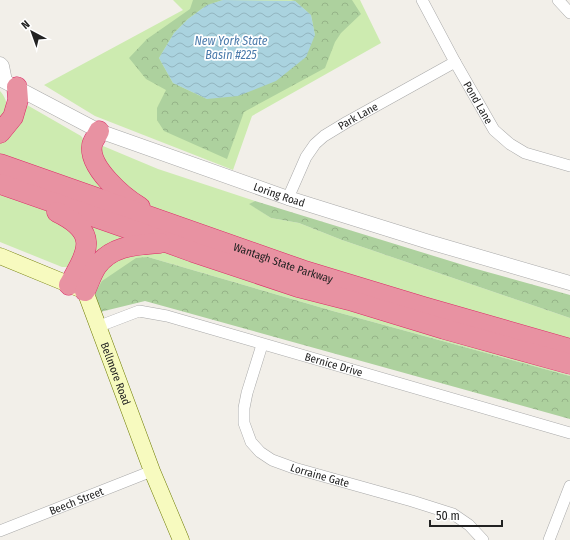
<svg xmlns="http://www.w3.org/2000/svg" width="570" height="540" viewBox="0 0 570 540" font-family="'Fira Sans Condensed',sans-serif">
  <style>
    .grass { fill: #cdebb0 }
    .forest { fill: url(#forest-crowns) }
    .water { fill: url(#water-waves) }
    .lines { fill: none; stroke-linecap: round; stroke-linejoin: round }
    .minor-casing { stroke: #a9a9a9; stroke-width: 12 }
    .tertiary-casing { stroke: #a9a9a9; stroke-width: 15 }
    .secondary-casing { stroke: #707d05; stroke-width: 17 }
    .motorway-casing { stroke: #dc2a67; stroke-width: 21 }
    .minor { stroke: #fff; stroke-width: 11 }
    .tertiary { stroke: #fff; stroke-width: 14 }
    .secondary { stroke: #f7fabf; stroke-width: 16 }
    .motorway { stroke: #e892a2; stroke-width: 20 }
    .labels { text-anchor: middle; stroke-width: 3.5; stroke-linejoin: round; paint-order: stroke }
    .street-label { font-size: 11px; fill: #222; stroke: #fff }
    .water-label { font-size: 12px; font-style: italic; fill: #4a7aab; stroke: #fff }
  </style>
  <defs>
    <pattern id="forest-crowns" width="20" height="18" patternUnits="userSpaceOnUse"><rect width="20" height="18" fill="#add19e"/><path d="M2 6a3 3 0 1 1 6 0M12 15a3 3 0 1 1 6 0" fill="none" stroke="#95b388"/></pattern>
    <pattern id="water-waves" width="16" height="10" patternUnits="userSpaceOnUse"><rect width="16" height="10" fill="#aad3df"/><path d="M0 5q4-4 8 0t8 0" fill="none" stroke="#92b5bf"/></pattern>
  </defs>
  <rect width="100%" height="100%" fill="#f2efe9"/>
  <g class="grass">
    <path d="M173,0h187l21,43 -129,73 -19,54 -138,-54 -51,-31 139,-75z"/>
    <path d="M0,91c11,13 6,20 0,34z"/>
    <path d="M24,105h3l54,31c5,6 1,8 1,15 0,11 19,34 25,44l-107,-36v-22z"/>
    <path d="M103,146l55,23 97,32 -5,3 21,14 28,5 43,17 228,78v22l-235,-69 -180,-62 -31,-21 -27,-29 1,-12z"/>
    <path d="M0,192l62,24 17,21 -1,17 -10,13h-6l-62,-25z"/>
    <path d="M88,221l47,15 -44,27z"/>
    <path d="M153,248l233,73 184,54v1l-237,-65 -185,-54 -53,36 12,-31z"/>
  </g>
  <g class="forest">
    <path d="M193,0h30l-16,5 -19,14 -14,14 -15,25 14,25 34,16 108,-64 -4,-20 -16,-14 -4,-1h61l9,14 -20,19 -6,9 -10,26 -81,44 -17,47 -63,-28 -7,-11v-12l9,-18 -20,-11 -17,-21 18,-19 43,-30z"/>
    <path d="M255,201l218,67 97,27v23l-228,-78 -43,-17 -28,-5 -22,-14z"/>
    <path d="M148,257l185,54 237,65v43l-425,-118 -45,11 -5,-19 7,-12 34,-23z"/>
  </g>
  <path class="water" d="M223,0l72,1 16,14 4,20 -9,22 -30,24 -38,15 -31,3 -34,-16 -14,-25 15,-25 14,-14 19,-14z"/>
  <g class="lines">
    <g class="minor-casing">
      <g id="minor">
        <path id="s1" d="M422,0l33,62 39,68 16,14 15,9 45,13"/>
        <path d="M558,0l12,13"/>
        <path id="s2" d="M288,198l18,-41 9,-13 9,-8 23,-14 108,-60"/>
        <path id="s3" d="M97,327l42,-16 28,5 403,117"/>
        <path id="s4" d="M262,345l-15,48 -3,15v15l7,19 9,10 12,8 22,8 118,33 41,13 16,11 14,15"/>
        <path id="s5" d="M0,531l152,-60"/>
        <path d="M549,540l21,-54"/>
      </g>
    </g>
    <g class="tertiary-casing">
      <g id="tertiary">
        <path d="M0,64l2,2 3,15"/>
        <path id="s6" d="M0,79l99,52 189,67 141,44 141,41"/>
      </g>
    </g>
    <g class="secondary-casing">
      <g id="secondary">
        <path id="s7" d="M0,256l85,35 67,180 29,69"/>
      </g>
    </g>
    <g class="motorway-casing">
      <g id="motorway">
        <path d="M99,131c-2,5 -6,9 -7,14 -4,22 31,52 48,62"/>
        <path d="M0,133l13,-16 5,-17 -1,-13"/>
        <path id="s8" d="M0,164l302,106 122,37 146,42"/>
        <path d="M0,184l141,49 52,19 105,35 51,13 95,29 126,35"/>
        <path d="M57,212c43,21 31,39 12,73"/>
        <path d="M85,291c4,-8 7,-18 12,-25 15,-21 40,-21 63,-23"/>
      </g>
    </g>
    <use href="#minor" class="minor"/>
    <use href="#tertiary" class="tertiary"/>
    <use href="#secondary" class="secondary"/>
    <use href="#motorway" class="motorway"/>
  </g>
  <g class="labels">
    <g class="street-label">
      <text dy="4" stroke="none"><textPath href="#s1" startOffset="117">Pond Lane</textPath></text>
      <text dy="4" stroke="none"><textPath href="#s2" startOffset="112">Park Lane</textPath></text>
      <text dy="4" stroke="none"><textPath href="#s6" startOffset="303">Loring Road</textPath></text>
      <text dy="4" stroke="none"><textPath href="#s8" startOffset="300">Wantagh State Parkway</textPath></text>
      <text dy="4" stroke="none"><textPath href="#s3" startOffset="247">Bernice Drive</textPath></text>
      <text dy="4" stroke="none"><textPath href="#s7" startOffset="180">Bellmore Road</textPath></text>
      <text dy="4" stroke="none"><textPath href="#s4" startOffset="179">Lorraine Gate</textPath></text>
      <text dy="4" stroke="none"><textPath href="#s5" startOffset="82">Beech Street</textPath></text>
    </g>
    <g class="water-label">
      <text x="231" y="45">New York State<tspan x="231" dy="14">Basin #225</tspan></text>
    </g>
  </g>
  <g transform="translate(32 32) rotate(319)" stroke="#ffffff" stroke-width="3" paint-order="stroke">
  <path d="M0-3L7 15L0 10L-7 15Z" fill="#222222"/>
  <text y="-6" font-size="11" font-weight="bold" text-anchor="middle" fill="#222222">N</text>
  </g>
  <path d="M430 520v6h72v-6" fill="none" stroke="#222222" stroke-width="2"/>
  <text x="436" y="520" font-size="12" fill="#222222" stroke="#ffffff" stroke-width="3" paint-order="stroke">50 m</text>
</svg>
